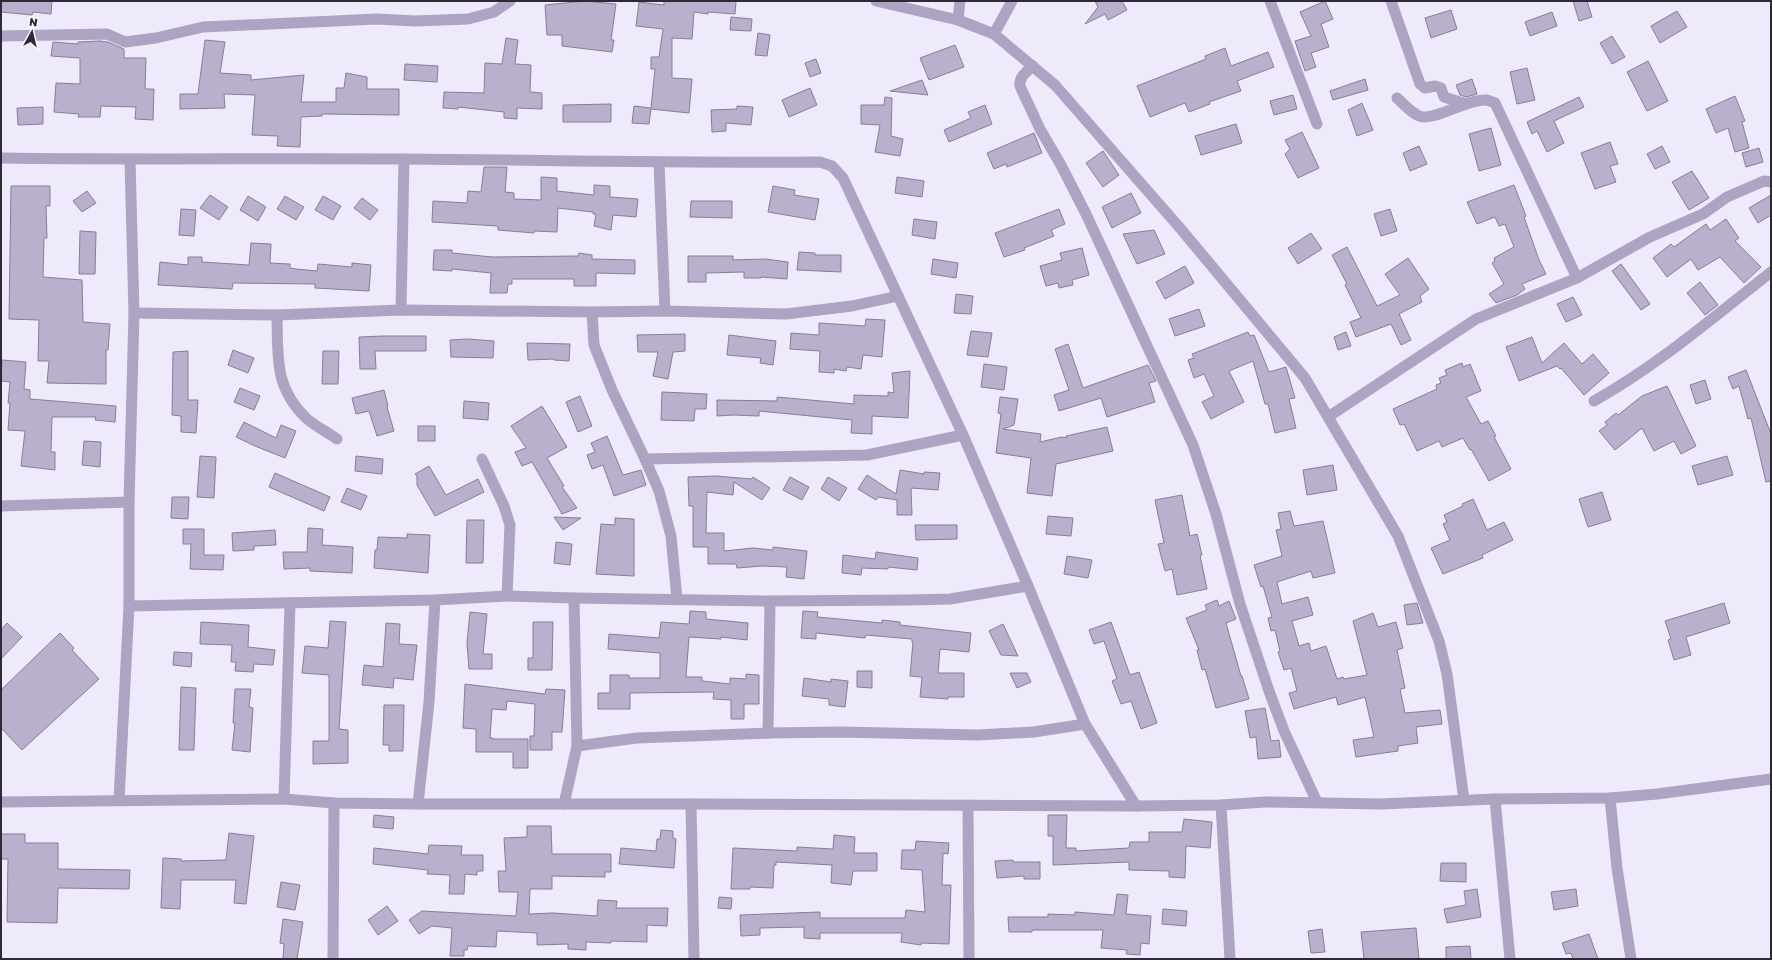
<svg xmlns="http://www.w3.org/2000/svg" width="1772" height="960" viewBox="0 0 1772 960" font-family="'Golos Text',sans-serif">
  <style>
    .building { fill: #b8b0cc; stroke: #867e98 }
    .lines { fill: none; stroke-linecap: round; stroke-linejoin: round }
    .minor { stroke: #ada3c2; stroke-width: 11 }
  </style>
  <rect width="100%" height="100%" fill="#eee9fb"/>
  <g class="building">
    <path d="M1,1h51l-1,13 -18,-2 -1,3 -31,-3z"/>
    <path d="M585,1l31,3 -5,36h3l-2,12 -50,-6v-11h-15l-2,-30z"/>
    <path d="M664,1h72l-1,13 -27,-2v2l-14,-2 -2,27 -20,-1v40l20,1 -3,34 -38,-4 -2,15 -17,-1 2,-17 17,2 4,-39h-4v-12h8l4,-28 -27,-3 3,-24 25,3z"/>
    <path d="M1095,1h27l5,9 -19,10 -3,-6 -20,10 13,-17z"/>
    <path d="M1325,1l8,18 -12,5 8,23 -18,6 5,14 -11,4 -10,-30 16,-5 -11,-24z"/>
    <path d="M1573,1h14l5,16 -13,4z"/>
    <path d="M1451,10l6,19 -26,9 -6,-20z"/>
    <path d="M1677,11l10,16 -27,16 -9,-17z"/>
    <path d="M1552,12l5,14 -27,10 -5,-14z"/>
    <path d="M731,17l21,2 -1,12 -21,-1z"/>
    <path d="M758,33l12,2 -3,21 -12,-1z"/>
    <path d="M1612,36l13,21 -13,7 -12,-21z"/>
    <path d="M506,38l12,2 -3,24 16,1 -1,27 12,1v16l-25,-1v11l-13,-1v-6l-46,-5v2l-15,-1 1,-16 40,1 1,-30 17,1z"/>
    <path d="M205,40l20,2 -5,31 31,2v5l53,-5 -3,27h35v-14h8l2,-15 21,4v12h32v26l-77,-1v2l-21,1 -1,30 -23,-1 1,-10 -26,-1 3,-40 -31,-1 1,14 -45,1v-15h18z"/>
    <path d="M100,41l8,1 16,7v9h22l-1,31h9l-1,31 -18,-1 1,-12 -35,-1 -1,11h-22l1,-3 -25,-2 2,-29 24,1v-26l-29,-2 2,-14 25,2v-2z"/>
    <path d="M955,45l9,22 -35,13 -9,-22z"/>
    <path d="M1225,48l6,18 37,-14 6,15 -37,14 4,10 -32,11 1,2 -21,8 -4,-9 -35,14 -13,-31 69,-27 -1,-3z"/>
    <path d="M816,59l5,14 -11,4 -5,-14z"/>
    <path d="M1648,61l20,40 -21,10 -20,-39z"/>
    <path d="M405,64l33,2 -1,16 -33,-2z"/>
    <path d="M1527,68l8,32 -18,4 -7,-32z"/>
    <path d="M1365,79l3,11 -35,10 -3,-9z"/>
    <path d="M1472,79l5,15 -11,3 -6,-2 -4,-10z"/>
    <path d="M922,80l6,15 -38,-4z"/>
    <path d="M810,88l7,17 -28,12 -7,-17z"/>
    <path d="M1293,95l4,14 -23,6 -4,-14z"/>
    <path d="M1735,96l10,25 -3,1 7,26 -14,4 -7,-24 -12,5 -10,-24z"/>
    <path d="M885,97l7,1 -1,38 12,3 -3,17 -25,-4 5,-27 -19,-1v-19h23z"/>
    <path d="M1579,97l5,10 -30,14 10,22 -17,9 -10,-21 -5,3 -5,-12z"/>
    <path d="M1362,103l11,27 -16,6 -9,-26z"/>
    <path d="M611,104v18h-48v-17z"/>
    <path d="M985,105l7,19 -43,18 -5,-12 27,-12 -3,-6z"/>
    <path d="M737,106l16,1 -2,18 -25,-2v8l-14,1 -1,-22 26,-1z"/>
    <path d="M43,107v17l-25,1 -1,-17z"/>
    <path d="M1236,124l6,19 -41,12 -6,-19z"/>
    <path d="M1491,128l10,37 -22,6 -10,-37z"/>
    <path d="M1302,132l17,36 -21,10 -13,-24 5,-5 -5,-9z"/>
    <path d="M1034,133l8,20 -35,14 -1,-3 -12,5 -7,-16z"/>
    <path d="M1610,142l8,22 -8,2 6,16 -21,7 -14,-36z"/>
    <path d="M1419,146l8,18 -17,7 -7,-18z"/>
    <path d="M1662,146l8,16 -15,7 -8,-15z"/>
    <path d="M1759,148l4,14 -17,5 -4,-14z"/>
    <path d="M1103,151l16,24 -16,12 -17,-24z"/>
    <path d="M484,167h23l-2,25 9,1v6l27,1v-23l16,1v13l37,4v-10l16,1v11l28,2 -2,18 -23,-2 -2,15 -17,-4 2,-12h-3v-2l-35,-4 -1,24 -23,-1v2l-36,-3v-4l-66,-4 1,-21 34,2 1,-12 13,1z"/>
    <path d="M1692,171l17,27 -20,12 -17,-28z"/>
    <path d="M897,177l27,4 -2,16 -27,-4z"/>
    <path d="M1514,185l12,31 -2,1 15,43 7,14 -24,10 3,5 -8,6 -21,8 -7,-9 15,-10 -12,-21 3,-2 -1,-3 20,-11 -9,-23 -6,2 -4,-9 -18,7 -10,-22z"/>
    <path d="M11,186h39v20h-4l1,32h-3l-1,39 39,3 1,42 27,2 -2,26h-2v34l-59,-1 2,-22h-11l1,-41 -30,-1z"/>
    <path d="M773,186l22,4 -1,5 25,4 -4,21 -47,-8z"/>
    <path d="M87,191l9,12 -14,9 -9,-11z"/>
    <path d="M1131,193l10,20 -29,15 -10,-21z"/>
    <path d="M210,195l18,12 -9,13 -19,-12z"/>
    <path d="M1771,195v20l-13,8 -9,-15z"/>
    <path d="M248,196l18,11 -8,14 -18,-11z"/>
    <path d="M285,196l19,11 -8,13 -19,-11z"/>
    <path d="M323,196l18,10 -8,14 -18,-10z"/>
    <path d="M362,198l16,12 -8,10 -16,-12z"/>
    <path d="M691,201h41v17l-42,-1z"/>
    <path d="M181,209l15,1 -2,26 -15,-1z"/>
    <path d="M1059,209l6,15 -14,6 3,6 -30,12 1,2 -21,7 -9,-24z"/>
    <path d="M1390,209l7,22 -16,5 -7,-22z"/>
    <path d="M914,219l23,3 -2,17 -23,-4z"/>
    <path d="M1726,219l13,19 -4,3 26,26 -17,16 -24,-26 -22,13 -7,-11 -24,18 -14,-19 18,-14 3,3 32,-23 4,6z"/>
    <path d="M1154,230l11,24 -28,10 -14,-30z"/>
    <path d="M80,231l16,1 -1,42h-16z"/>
    <path d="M1311,233l11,16 -24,15 -10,-16z"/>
    <path d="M251,243l20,1 -1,19 20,1v4l6,1 21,2 1,-7 34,3v-4l19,2 -2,26 -54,-3v-4l-82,-1 -1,6 -74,-4 2,-23 28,3v-8h14v5l47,3z"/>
    <path d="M1347,247l30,59 23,-11 -15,-21 23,-16 21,31 -9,7 2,6 -23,12 12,26 -10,5 -10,-21 -35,13 -6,-15 11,-4 -16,-33 2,-1 -15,-29z"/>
    <path d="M1082,248l7,27 -17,5 1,5 -14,3 -1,-5 -12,3 -6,-20 22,-6 -2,-7z"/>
    <path d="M434,250h18v3l40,4 86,-1 1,-3 13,2v4l43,1v14l-39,-1v13h-22v-7h-62v5h-4l-1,9h-17l1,-20 -39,-4v2l-19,-1z"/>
    <path d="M799,252l16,1v2h26v17l-44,-2z"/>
    <path d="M688,256h45v4l32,-1 23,3 -1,17 -26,-2v1h-17v-6l-38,1v9h-18z"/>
    <path d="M933,259l25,4 -2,15 -25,-4z"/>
    <path d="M1621,264l29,40 -9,6 -29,-39z"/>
    <path d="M1185,266l9,17 -29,16 -9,-17z"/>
    <path d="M1700,282l18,23 -13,10 -18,-22z"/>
    <path d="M956,294l17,2 -2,18 -17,-1z"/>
    <path d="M1573,297l9,18 -16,7 -9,-18z"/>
    <path d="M1199,309l6,17 -30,10 -6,-17z"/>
    <path d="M866,319l19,1 -3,37 -19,-2 -2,14 -14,-2 -1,4 -12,-2v4l-15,-1 1,-21 -30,-2 1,-16 28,2v-12l46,3z"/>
    <path d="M971,331l21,2 -4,24 -21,-2z"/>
    <path d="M1248,332l2,4 4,-1 15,37 17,-5 9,31 -6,1 7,29 -21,5 -7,-29h-3l-12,-43 -24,10 15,31 -33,17 -9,-17 12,-6 -10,-22 -10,4 -6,-18 6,-2 -2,-4z"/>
    <path d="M1346,332l5,14 -13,4 -4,-13z"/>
    <path d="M685,334v17l-12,1 -5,27 -15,-3 5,-24h-20l-1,-17z"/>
    <path d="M729,335l47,6 -3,24 -13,-2 1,-5 -34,-3z"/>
    <path d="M383,336h43v15h-51l1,18h-16l-1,-32z"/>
    <path d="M1532,337l10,26 22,-20 18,21 11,-10 16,19 -25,22 -23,-27 -1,1 -3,-3 -38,15 -13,-34z"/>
    <path d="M467,339l27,2 -1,17 -42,-1 -1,-17z"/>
    <path d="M527,343l43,1 -1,17 -15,-1v-1l-26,1z"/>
    <path d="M1068,344l15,44 65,-23 8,16 -7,2 6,19 -48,15 -6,-19 -42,13 -5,-16 15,-5 -14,-41z"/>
    <path d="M233,350l21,8 -6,15 -20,-8z"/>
    <path d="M188,351v49h10l-2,33 -15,-1v-16l-9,-1 1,-63z"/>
    <path d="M323,351h16l-1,33h-16z"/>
    <path d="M2,360l24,2 -2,27 6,1v9l86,7 -1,16 -20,-2 1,-3h-44l-1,35h4v18l-34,-4 4,-35 -17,-1 2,-27h-2l2,-21 -9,-1z"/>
    <path d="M1462,363l1,4 7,-3 11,27 -15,6 15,27 7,-3 8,15 -2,1 17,32 -22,12 -18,-32 -1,1 -7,-12 -21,9 -3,-6 -22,10 -13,-27 -4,1 -7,-16 44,-20 -1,-4 5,-2 -2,-5 8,-3 -2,-5z"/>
    <path d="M984,364l23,3 -3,23 -23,-3z"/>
    <path d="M1746,370l25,64v47l-5,1 -15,-64 -3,1 -9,-33 -6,3 -5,-12z"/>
    <path d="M910,371l-2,47 -36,-2v18l-21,-1 1,-13 -93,-9v5l-26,-1 -16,1v-16l60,1v-4l77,7v-9l34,1v-4l6,1 -2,-20z"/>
    <path d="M1705,380l6,19 -15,5 -6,-19z"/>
    <path d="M1667,386l29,60 -15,8 -7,-13 -20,10 -12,-23 -27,22 -16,-19 8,-6 -2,-3 11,-9 2,2 24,-19z"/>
    <path d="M240,388l20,8 -6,14 -20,-8z"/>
    <path d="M384,390l4,16 -1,1 7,24 -17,5 -8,-25 -13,3 -4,-16z"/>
    <path d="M662,392l45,2 -1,15h-11l-1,12 -33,-1z"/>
    <path d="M580,396l12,30 -14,6 -12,-30z"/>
    <path d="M1000,397l18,2 -4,26 -11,4 38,5 -1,8 22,-5 5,1 -1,-2 41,-9 6,24 -57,13 -4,32 -25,-3 4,-35 -35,-5 5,-39 -3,-1z"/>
    <path d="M464,401l25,2 -1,17 -25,-2z"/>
    <path d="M542,406l25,41 -20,11 17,28 -2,1 15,21 -15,6 -30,-52 -10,4 -7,-14 11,-4 -15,-22z"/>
    <path d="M244,422l32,16 5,-13 15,6 -11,27 -30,-12 -19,-9z"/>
    <rect x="418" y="426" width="17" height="15"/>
    <path d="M607,436l16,39 18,-5 5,15 -32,11 -11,-31 -11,4 -5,-14 8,-3 -4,-9z"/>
    <path d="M84,441l17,1 -1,25 -18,-2z"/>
    <path d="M200,456l16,1 -2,41 -17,-1z"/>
    <path d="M356,456l27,3 -1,15 -27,-3z"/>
    <path d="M1727,456l6,19 -35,10 -6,-19z"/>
    <path d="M1333,465l4,25 -30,5 -4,-25z"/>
    <path d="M429,466l17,29 32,-16 6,13 -49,24 -18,-31v-9l-2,-2z"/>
    <path d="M900,470l24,4v-2l16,1 -2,17 -27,-2 1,27h-15v-15l-19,-3 -2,3 -18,-11 9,-14 29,19z"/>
    <path d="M275,473l55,24 -6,14 -55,-24z"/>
    <path d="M716,476l35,3 2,-2 17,11 -8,12 -28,-18 -1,13 -26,-3 -1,41h18v18l29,-3 20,2v-3l34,4 -3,28 -18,-2 1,-10 -25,-1 -25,2 -1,-4h-28v-17h-15v-41h-4l-1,-29z"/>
    <path d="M790,477l19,10 -7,13 -19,-10z"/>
    <path d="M828,477l19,11 -8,13 -18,-12z"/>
    <path d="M347,488l20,8 -6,14 -20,-8z"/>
    <path d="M1602,492l9,28 -23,7 -9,-28z"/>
    <path d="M1182,495l8,41 7,-2 5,21h-2l7,34 -30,6 -5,-26 -7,2 -7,-27 6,-1 -9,-43z"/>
    <path d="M172,497h17l-1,22 -17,-1z"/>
    <path d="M1473,499l14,31 17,-8 9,18 -31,15 1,3 -40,16 -12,-26 19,-8 -7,-16 4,-2 -3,-7 19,-9 -1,-2z"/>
    <path d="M1290,511l4,15 29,-5 12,52 -22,5 -2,-7 -34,11 5,22 26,-7 5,18 -21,6 7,25 10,-3 2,8 15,-5 11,33 6,-2 1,2 23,-4 -14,-54 20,-8 5,14 18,-5 7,26 -6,2 8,38 -5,1 5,24 35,-3 2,14 -26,3 2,16 -20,3v5l-42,6 -3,-17 21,-3 -9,-40 -27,8 -2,-8 -42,12 -5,-16 8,-2 -6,-23 -7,2 -6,-18 2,-1 -5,-21 -4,1 -3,-13 4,-1 -9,-31 -2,1 -7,-22 28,-9 -6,-26 5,-1 -3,-16z"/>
    <path d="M1048,516l25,2 -2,18 -25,-2z"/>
    <path d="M554,517l27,1 -18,12z"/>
    <path d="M615,518l19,1v57l-38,-2 5,-50 14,1z"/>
    <path d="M467,520h17l-1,43h-17z"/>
    <path d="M915,525h42v14l-41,1z"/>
    <path d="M308,528l15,1 -1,16 31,2 -1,26 -42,-2v-3l-26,1 -1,-17h24z"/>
    <path d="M183,529h21v26h20l-1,15 -33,-1 1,-25h-8z"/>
    <path d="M275,530l1,15 -22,1v4l-21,1 -1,-18z"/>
    <path d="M407,534l23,1 -2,38 -54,-5 1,-18h2l1,-13 29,1z"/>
    <path d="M556,542l16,2 -2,21 -16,-2z"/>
    <path d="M876,552l42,6 -1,12 -29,-3v2l-26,-1 -1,7 -19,-2 1,-18 32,4z"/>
    <path d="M1067,556l25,4 -4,18 -24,-4z"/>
    <path d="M1217,600l2,6 10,-5 7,18 -10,4 15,53h1l7,23 -33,9 -11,-39 -3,1 -5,-20h2l-13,-32 21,-8 -2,-5z"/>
    <path d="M1417,603l6,20 -16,2 -3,-20z"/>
    <path d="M1724,603l6,20 -44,14 5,18 -17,5 -6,-20 3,-1 -6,-18z"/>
    <path d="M690,611l16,1v7l42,4 -1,17 -26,-3v2l-32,-2 -3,40h16v4l28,3v-6l16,1v-5l13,1v29h-15v15h-13v-19l-18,-1 1,-7 -84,1v16h-32v-16h12v-18h19v3h31v-25l-52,-4 1,-15 50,4 2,-16 28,2z"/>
    <path d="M803,611l15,1 -1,5 65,6v-3l18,2v3l71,8 -2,19 -29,-3 -2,24h26v24h-16v2l-28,-2 2,-20 -12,-1 3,-34h-1v-3l-46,-4 -1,3 -49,-5v6l-15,-1z"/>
    <path d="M470,612l17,2 -4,40h9v15h-23l-2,-26z"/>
    <path d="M330,621l16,1 -7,107 9,1v33l-35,1v-23h16v-66l-27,-2 3,-27 23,2z"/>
    <path d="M201,622l48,3 -1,22 27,3 -2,15 -19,-1 -1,8 -18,-1 1,-9h-5l1,-17 -32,-1z"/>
    <path d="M533,622h20l-1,48h-24v-12h5z"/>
    <path d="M1111,622l19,53 9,-3 18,51 -16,6 -10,-28 -10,3 -9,-23 5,-2 -13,-38 -10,3 -5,-14z"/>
    <path d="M7,623l15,14 -21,22v-29z"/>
    <path d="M386,623l14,1 -1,20 18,1 -4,35 -19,-2 -1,10 -31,-3 2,-20 19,2z"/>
    <path d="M1003,624l15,32 -17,-1 -12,-24z"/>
    <path d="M60,633l14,15 -2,2 27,29 -77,71 -21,-22v-38z"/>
    <path d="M174,652l18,1 -1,14 -18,-2z"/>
    <path d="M857,671h15v17l-15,-1z"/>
    <path d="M1010,673h17l4,9 -14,6z"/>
    <path d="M804,678l27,4v-3l17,2 -3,26 -16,-2v-6l-27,-3z"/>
    <path d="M465,684l80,10 1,-5 19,1 -3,42h-10v18h-22v-14h4l1,-32 -28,-3 -1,9 -14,-1 -2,29h3v1h35v29h-15v-16h-37v-23l-13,-1z"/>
    <path d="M181,687l15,1 -2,62h-15z"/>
    <path d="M235,689h16l-2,18 4,1 -3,44 -18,-2 3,-27h-2z"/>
    <path d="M384,705h20l-1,46h-14v-6h-6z"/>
    <path d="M1265,708l6,33 8,-1 2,17 -23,2 -2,-22 -6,1 -5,-27z"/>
    <path d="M374,815l20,2 -1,12 -20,-2z"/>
    <path d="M1048,815h19l-1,33h10v3l53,-3 1,-6h19v-10h33l2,-13 28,3 -2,26 -24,-2 -1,32 -16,-1v-6l-40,-1v-8l-76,3v-29h-5z"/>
    <path d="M527,826h24l1,28h59v18h-6v5l-53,-1v13h-22l-1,25 24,-1 44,3 1,-16 19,1 -1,7h52l-1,18 -20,-1v17l-36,-1v2l-25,-1v8l-18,-1v-5l-31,1v-12l-40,-2 -1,16 -28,-1 -1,4h-3v6h-14l2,-28 -20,-2 -13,8 -10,-14 13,-9 94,5 2,-24h-19l-1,-21h8l-2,-33 23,-1z"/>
    <path d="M661,830l12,1v7l3,1 -2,29 -55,-4 2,-16 35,3 1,-12h3z"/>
    <path d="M229,833l25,3 -8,68 -12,-1 2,-23h-55l-1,29 -19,-1 2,-50 18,1v2l45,-1z"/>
    <path d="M1,834h24v9h33v26l72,1 -1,19 -71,-1 -1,35 -50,-1 1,-63h-7z"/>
    <path d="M834,835l21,2 -1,16h23v18h-24l-2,14 -20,-2 1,-18 -56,-3v3h-2l-1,23 -23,-1v2h-19l2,-41 64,3v-4l36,2z"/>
    <path d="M916,841l33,2 -1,11 -5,-1 -1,32h9l-2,59 -28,-1v2l-20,-3 1,-9h-82v6l-16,-1v-11l-44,1v7l-19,1 -1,-21 80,-3v6h85l1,-8 19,2 -3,-42 -21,-1 1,-19h13z"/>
    <path d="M429,845l33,1 -1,9h22v16h-6v4l-12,-1 -1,20h-15l1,-19 -23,-1 1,-4 -55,-6 1,-16 54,6z"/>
    <path d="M1013,860v2h27v17h-16v-3l-27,2 -2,-17z"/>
    <path d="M1441,863h25v19l-26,-1z"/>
    <path d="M281,882l19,3 -5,25 -18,-3z"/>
    <path d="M1477,889l4,28 -34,6 -3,-14 22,-4 -2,-14z"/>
    <path d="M1576,889l2,17 -24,4 -3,-18z"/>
    <path d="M1117,894l11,1 -2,19 25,2 -2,28 -8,-1 -1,12 -14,-1 1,-4 -26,-2 2,-18h-71v2h-23l-1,-15h40v-3l27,1v-3l39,3z"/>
    <path d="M719,897l13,1 -1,11 -13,-1z"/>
    <path d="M387,906l11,15 -20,14 -10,-15z"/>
    <path d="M1163,909l24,2 -1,15 -24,-2z"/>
    <path d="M283,919l20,3 -6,37h-14l1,-15 -4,-1z"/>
    <path d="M1416,928l3,31h-55l-3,-27z"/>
    <path d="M1322,929l3,23 -14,1 -3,-22z"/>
    <path d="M1589,934l9,25h-25l-2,-6 -5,1 -4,-11z"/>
    <path d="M1470,946l1,13h-25v-12z"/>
  </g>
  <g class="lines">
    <g class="minor">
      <path d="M876,1l82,19 36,14 61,51 125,143 125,150 93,158 41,105 8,33 17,126"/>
      <path d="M1270,1l47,123"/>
      <path d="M1391,1l29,83 5,4 10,-2 6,2 3,9 22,7"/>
      <path d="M958,20l2,-19"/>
      <path d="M994,34l18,-33"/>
      <path d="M1,36l106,-2 18,8 31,-4 47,-11 174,-8 38,2 53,-2 26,-7 16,-11"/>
      <path d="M1033,66c-7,6 -14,11 -13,20l20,43 22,38 24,47 107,231 23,69 24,90 29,87 15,40 33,71"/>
      <path d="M1,158c134,2 269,0 403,1 139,1 277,4 416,3l12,4 11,12 120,257 65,151 57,138 51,82"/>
      <path d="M659,163l6,148"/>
      <path d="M1577,278l73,-41 53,-23 24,-17 37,-16 7,1"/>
      <path d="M401,310l3,-151"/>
      <path d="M592,312l2,33 18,45 33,69 222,-4 96,-20"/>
      <path d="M134,313l143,2 124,-5 191,2 73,-1 121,3 66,-8 46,-10"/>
      <path d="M277,315c1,42 -3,72 29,103 9,8 21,14 31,21"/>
      <path d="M1594,401c64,-36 120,-84 177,-129"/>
      <path d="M1328,417l148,-98 101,-41 -82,-175c-2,-1 -6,-2 -8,-3 -19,-2 -54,22 -68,16 -9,-4 -15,-12 -22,-18"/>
      <path d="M482,459l22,47 6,19 -3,71"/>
      <path d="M645,459l14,32 12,45 6,63"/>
      <path d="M1,506l128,-4"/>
      <path d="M129,606l306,-6 72,-4 67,2 196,3 139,-1 41,-1 78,-13"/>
      <path d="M768,733l2,-132"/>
      <path d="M577,746l60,-8 131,-5 73,-1 137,3 56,-3 51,-8"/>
      <path d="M1610,798l7,70 14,91"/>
      <path d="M284,799l6,-195"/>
      <path d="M1495,799l15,160"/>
      <path d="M119,800l10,-194v-104l5,-189 -4,-153"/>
      <path d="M1,802l283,-3 50,4 84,1h273l445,2 85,-1 44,-3 115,2 115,-5 115,-1 47,-4 114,-15"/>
      <path d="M418,804l11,-102 6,-102"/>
      <path d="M564,804l13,-58 -3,-148"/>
      <path d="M691,804l3,155"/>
      <path d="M968,805l1,154"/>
      <path d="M1221,805l9,154"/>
      <path d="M333,959l1,-156"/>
    </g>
  </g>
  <rect width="1772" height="960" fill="none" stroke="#2d2a35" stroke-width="4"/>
  <g transform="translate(32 32) rotate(8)" stroke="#faf9ff" stroke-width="3" paint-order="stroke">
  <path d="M0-3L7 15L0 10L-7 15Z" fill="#2d2a35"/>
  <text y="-6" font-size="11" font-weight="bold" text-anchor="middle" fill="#2d2a35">N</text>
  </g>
</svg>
